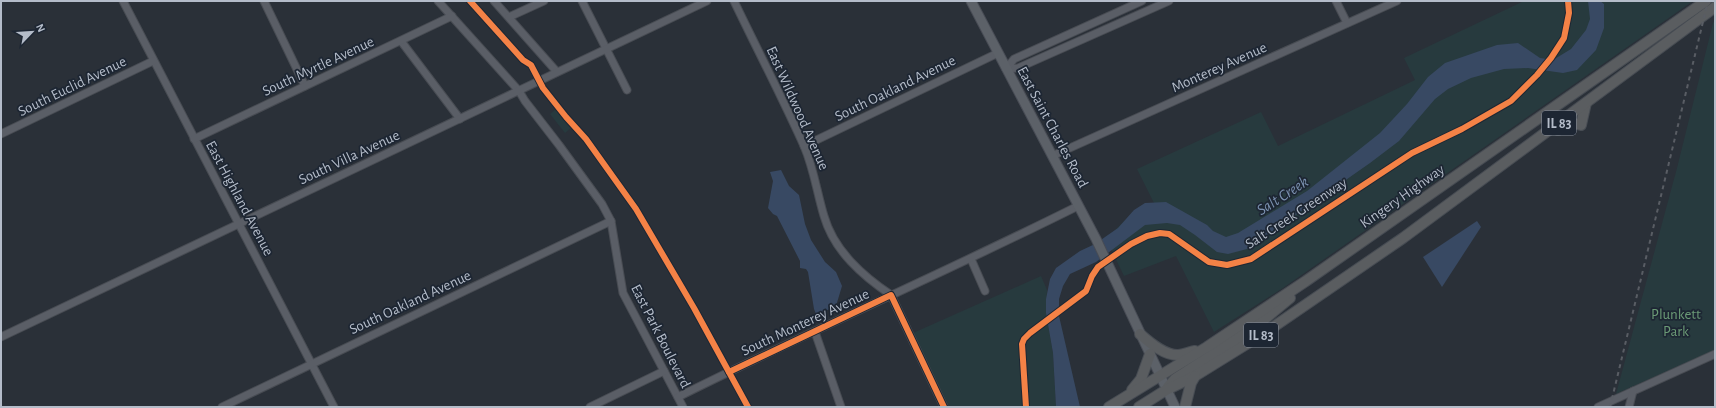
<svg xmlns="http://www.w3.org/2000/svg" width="1716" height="408" viewBox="0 0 1716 408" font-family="'Alegreya Sans',sans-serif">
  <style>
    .green { fill: #273a3e }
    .water { fill: #384963 }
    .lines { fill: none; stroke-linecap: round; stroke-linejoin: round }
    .minor-casing { stroke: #484c53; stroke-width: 9 }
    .major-casing { stroke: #484c55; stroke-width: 11 }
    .highway-casing { stroke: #474c53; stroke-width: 12 }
    .minor { stroke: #5a5e66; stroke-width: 7 }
    .major { stroke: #5c6168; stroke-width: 9 }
    .highway { stroke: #5a5d60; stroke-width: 10 }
    .rail { stroke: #595d64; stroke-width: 2; stroke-dasharray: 4 4; stroke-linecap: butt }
    .cycleway-casing { stroke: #1d2633; stroke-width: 8 }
    .cycleway { stroke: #f48246; stroke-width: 6 }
    .labels { text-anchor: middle; stroke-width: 3.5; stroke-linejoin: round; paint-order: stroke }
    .shield { fill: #1d2633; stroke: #878f9c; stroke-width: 1 }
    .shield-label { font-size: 14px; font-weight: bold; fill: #b4bcc9 }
    .street-label { font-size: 15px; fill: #b4bcc9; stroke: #1d2633 }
    .park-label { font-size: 15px; fill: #6b9a76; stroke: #1d2633 }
    .water-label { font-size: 16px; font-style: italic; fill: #7c92b1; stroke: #1d2633 }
  </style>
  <rect width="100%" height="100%" fill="#2a3038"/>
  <g class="green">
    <path d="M1524,1h169l-410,287 -69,44 -38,-76 -52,20 -19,-39c5,-3 10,-6 13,-10 12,-10 19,-24 36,-24l-17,-34 124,-57 17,34 137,-66 -11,-22z"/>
    <path d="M1715,21v329l-99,44 61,-226 36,-145z"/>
    <path d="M556,109l15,19 -6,5 -15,-19z"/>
    <path d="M1041,276l6,14 -1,23 7,40 3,54h-107l-36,-74z"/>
  </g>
  <g class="water">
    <path d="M1588,1h12l4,3v24l-8,22 -19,20 -14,3 -35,-5 -24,1 -33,9 -23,11 -13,10 -36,42 -29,22 -123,86 -19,5 -11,-2 -22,-17 -15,-10 -13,-2 -22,2 -49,37 -26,12 -7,12 -4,13v17l21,91h-24l-3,-54 -7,-40v-14l4,-20 6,-11 24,-17 15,-7 23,-16 16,-18 11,-7 21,-1 41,23 6,6 13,6 12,-4 69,-42 73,-58 27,-29 21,-27 17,-14 52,-18 21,-2 22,15 13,2 18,-11 15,-19 4,-11z"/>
    <path d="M781,170l8,16 10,9 6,29 6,16 14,22 11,10 6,14 -6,20 -17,8h-3l-2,-5 -6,-37 -2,-3 -6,-1v-7l-23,-45 -4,-2 -5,-6 5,-27 -3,-9z"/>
    <path d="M1477,221l4,6 -39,60 -19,-30z"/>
  </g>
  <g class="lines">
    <g class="minor-casing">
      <g id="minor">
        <path d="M123,1l211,406"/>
        <path d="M264,1l41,85"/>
        <path d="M438,1l81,90 6,10 34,44 43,59 9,17 12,72 60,114"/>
        <path d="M494,1l63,71"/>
        <path d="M582,1l45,89"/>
        <path d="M734,1c23,48 48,96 70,145 10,23 13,47 20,70 10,35 39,60 67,79l53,112"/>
        <path d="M1336,1l11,22"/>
        <path d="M509,17l35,-16"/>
        <path d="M401,41l59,78"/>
        <path d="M1006,69l12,-1 151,-67"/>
        <path d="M1006,69l8,-10 128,-58"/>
        <path d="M1,134l152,-73"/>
        <path d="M194,139l258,-123"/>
        <path d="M804,146l194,-93"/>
        <path d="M1052,156l345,-155"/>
        <path d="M971,259l14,32"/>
        <path d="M815,332l26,75"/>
        <path d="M1,337l706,-336"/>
        <path d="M678,397c132,-66 268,-125 400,-191"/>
        <path d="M222,407l389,-186"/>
        <path d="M590,407l74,-36"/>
        <path d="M1598,407l117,-53"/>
        <path d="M1629,407l4,-16"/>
      </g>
    </g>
    <g class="major-casing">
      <path id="major" d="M971,1l125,238 79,168"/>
    </g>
    <g class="highway-casing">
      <g id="highway">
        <path d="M1558,130l15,-7 8,2 5,-22"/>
        <path d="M1140,334c10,9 25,22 39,21 5,-1 11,-3 16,-4"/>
        <path d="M1168,387l7,-8 80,-52 35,-29"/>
        <path d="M1132,390l9,-11 9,-25"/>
        <path d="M1109,407l98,-60 99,-66 400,-280"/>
        <path d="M1139,407l27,-17 29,-14 71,-44 137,-94 312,-231"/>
        <path d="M1185,407l6,-24 4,-7"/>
      </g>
    </g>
    <use href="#minor" class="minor"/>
    <use href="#major" class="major"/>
    <use href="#highway" class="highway"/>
    <path class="rail" d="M1610,407l98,-406"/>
    <g class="cycleway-casing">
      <g id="cycleway">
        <path d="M470,1l53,59 8,5 12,23 23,29 20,22 50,70 58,99 54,99"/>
        <path d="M729,372l162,-77 53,112"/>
        <path d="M1026,407l-4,-63 2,-5 6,-6 56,-42 6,-15 6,-9 33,-23 16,-8 13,-3 9,1 40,28 18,3 24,-6 161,-106 50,-24 49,-28 26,-26 14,-17 13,-20 5,-25 -1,-12"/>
      </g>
    </g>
    <use href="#cycleway" class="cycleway"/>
  </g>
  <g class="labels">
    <g class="shield">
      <rect x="1542" y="111" width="34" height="24" rx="3"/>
      <rect x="1244" y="323" width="34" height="24" rx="3"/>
    </g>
    <g class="shield-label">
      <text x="1559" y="128">IL 83</text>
      <text x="1261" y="340">IL 83</text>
    </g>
    <g class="street-label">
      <text transform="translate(318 66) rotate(-25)" y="5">South Myrtle Avenue</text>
      <text transform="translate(1219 67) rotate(-24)" y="5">Monterey Avenue</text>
      <text transform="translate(72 86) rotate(-26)" y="5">South Euclid Avenue</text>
      <text transform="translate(895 88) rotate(-26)" y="5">South Oakland Avenue</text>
      <text transform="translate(798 108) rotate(66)" y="5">East Wildwood Avenue</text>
      <text transform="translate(1053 127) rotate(62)" y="5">East Saint Charles Road</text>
      <text transform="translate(349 157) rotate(-25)" y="5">South Villa Avenue</text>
      <text transform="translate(1402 196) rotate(-35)" y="5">Kingery Highway</text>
      <text transform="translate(240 198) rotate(62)" y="5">East Highland Avenue</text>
      <text transform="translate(1296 213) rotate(-33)" y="5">Salt Creek Greenway</text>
      <text transform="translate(410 302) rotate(-25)" y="5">South Oakland Avenue</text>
      <text transform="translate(805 322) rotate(-25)" y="5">South Monterey Avenue</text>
      <text transform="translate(661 336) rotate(63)" y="5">East Park Boulevard</text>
    </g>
    <g class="park-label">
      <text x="1676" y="319">Plunkett<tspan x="1676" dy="17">Park</tspan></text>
    </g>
    <g class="water-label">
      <text transform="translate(1282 195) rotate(-33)" y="6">Salt Creek</text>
    </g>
  </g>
  <rect width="1716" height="408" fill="none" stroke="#b4bcc9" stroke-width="4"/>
  <g transform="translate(32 32) rotate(65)" stroke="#1d2633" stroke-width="3" paint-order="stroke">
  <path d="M0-3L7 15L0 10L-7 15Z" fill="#b4bcc9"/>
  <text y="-6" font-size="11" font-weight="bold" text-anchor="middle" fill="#b4bcc9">N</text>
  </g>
</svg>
